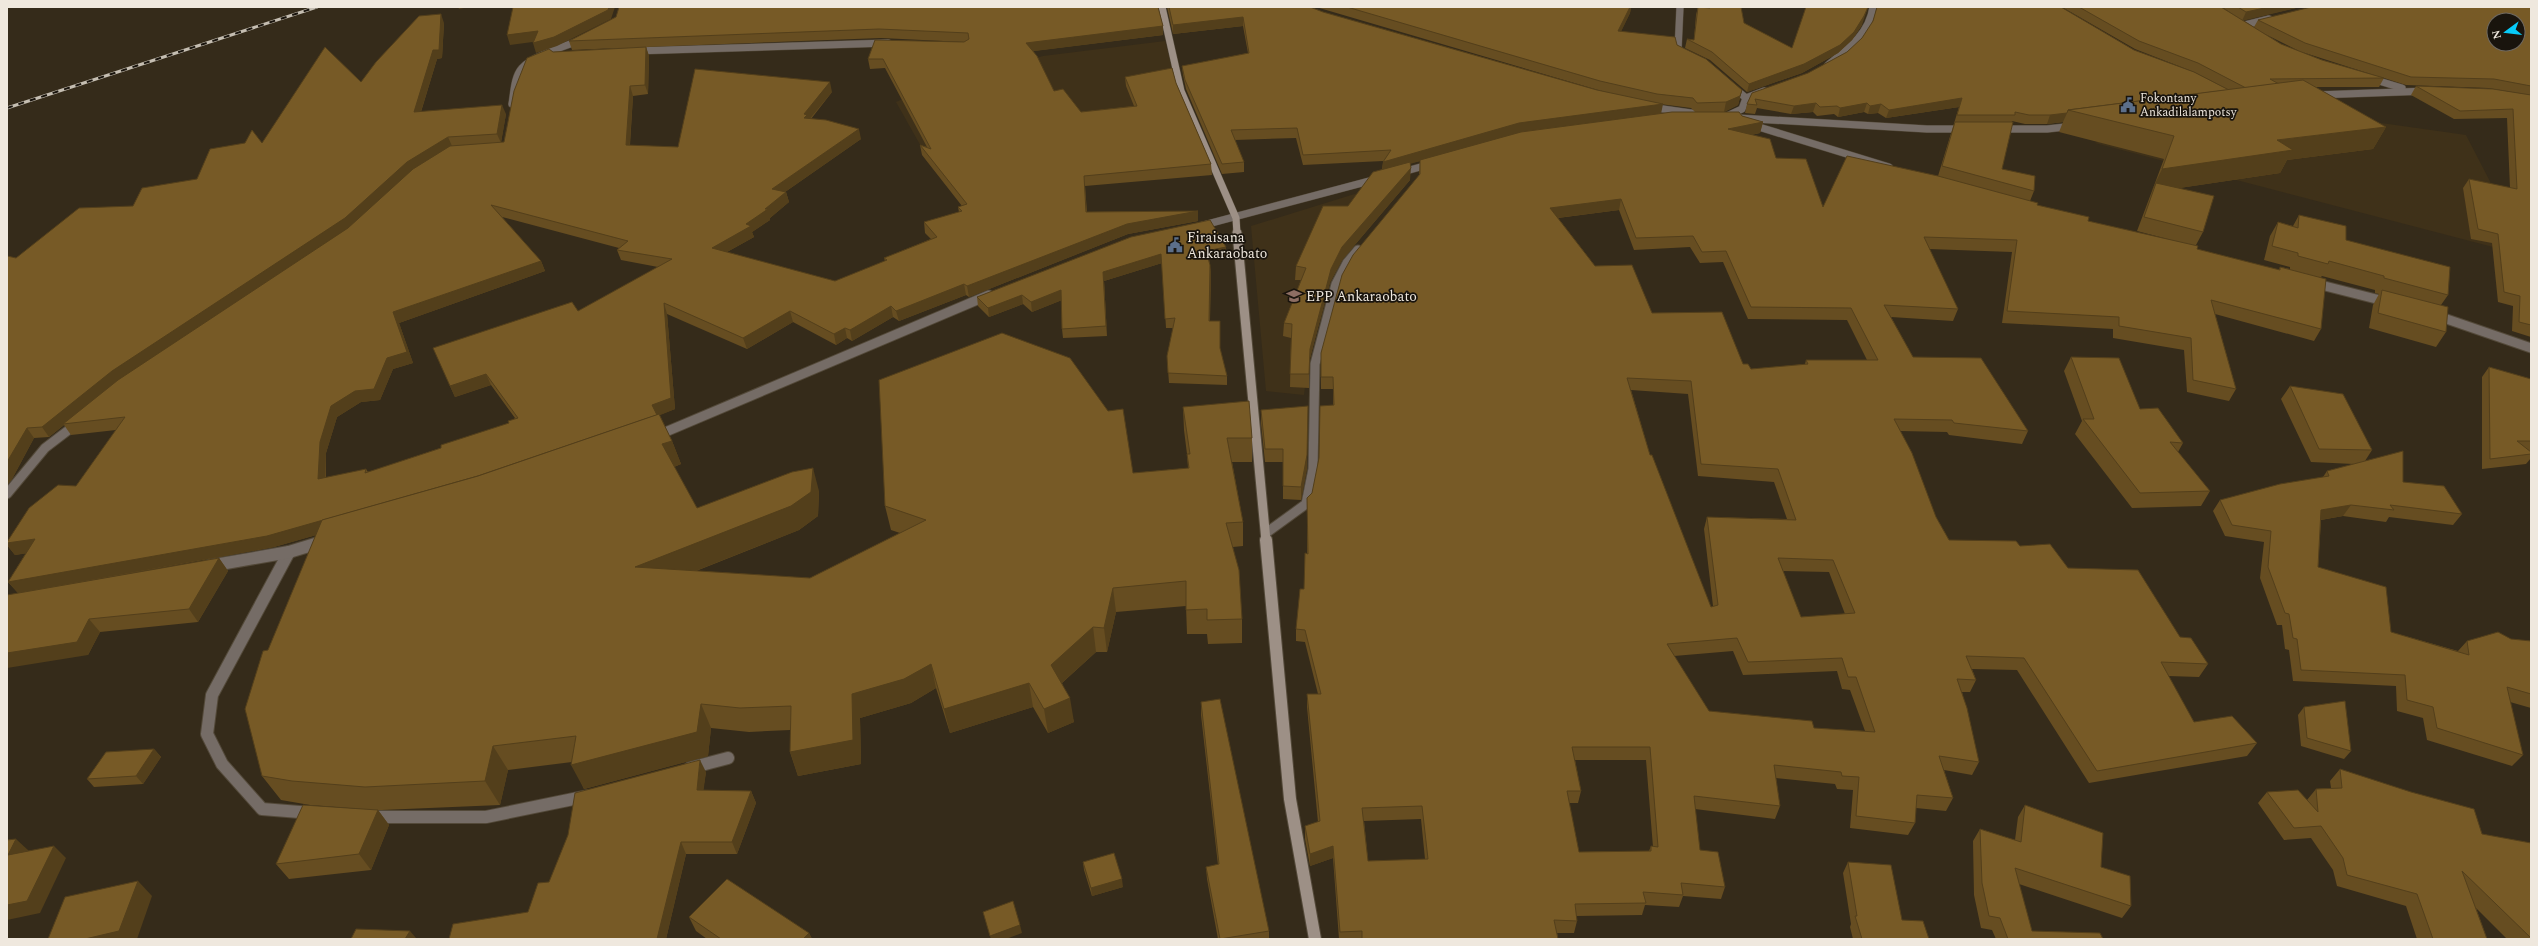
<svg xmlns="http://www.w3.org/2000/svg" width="2538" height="946" viewBox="0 0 2538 946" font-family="Spectral,serif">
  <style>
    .built { fill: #3f3119 }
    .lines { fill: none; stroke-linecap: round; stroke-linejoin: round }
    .street-far2-casing { stroke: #534939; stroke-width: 8 }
    .street-far1-casing { stroke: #534939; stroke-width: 11 }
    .street-casing { stroke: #534939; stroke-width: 14 }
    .secondary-far2-casing { stroke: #534939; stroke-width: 8 }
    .secondary-far1-casing { stroke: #534939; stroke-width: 11 }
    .secondary-casing { stroke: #534939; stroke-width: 14 }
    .street-far2 { stroke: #756c66; stroke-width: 7 }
    .street-far1 { stroke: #756c66; stroke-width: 9 }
    .street { stroke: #756c66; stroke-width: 12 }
    .secondary-far2 { stroke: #9d9086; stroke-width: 7 }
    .secondary-far1 { stroke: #9d9086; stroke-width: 9 }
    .secondary { stroke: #9d9086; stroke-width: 12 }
    .rail-casing { stroke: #c5beb2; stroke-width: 3 }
    .rail { stroke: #19140d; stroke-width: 2; stroke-dasharray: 6; stroke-linecap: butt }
    .wall { fill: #664d21; fill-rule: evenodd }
    .shaded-wall { fill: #533f1b }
    .building { fill: #775a26; stroke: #533f1b; fill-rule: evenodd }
    .labels { text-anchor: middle; stroke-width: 3.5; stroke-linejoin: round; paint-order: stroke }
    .far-poi-label { font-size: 12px; fill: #efe8de; stroke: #19140d; text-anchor: start }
    .poi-label { font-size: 14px; fill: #efe8de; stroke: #19140d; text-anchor: start }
  </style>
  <rect width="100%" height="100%" fill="#352b1a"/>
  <g class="built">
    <path d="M1165,41l23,85 -261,31 -31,-55 66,-30 41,-4 40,-12z"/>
    <path d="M2367,121l99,14 30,58 -3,54 -398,-104 33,-14z"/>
    <path d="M1403,179l-51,67 -42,100 -6,49 -38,-4 -15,-165z"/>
  </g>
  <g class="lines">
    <g class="street-far2-casing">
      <g id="street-far2">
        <path d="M1680,7l-2,43 8,4"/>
        <path d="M2237,23l4,3 28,-7"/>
        <path d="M634,51l254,-8"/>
        <path d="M1828,65c20,-16 41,-31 45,-58"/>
        <path d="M2369,78l33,10"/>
        <path d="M2316,95l112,-4"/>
        <path d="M1746,98l18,-7"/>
        <path d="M512,104c2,-11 2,-27 10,-36 10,-12 44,-22 59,-28"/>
        <path d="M1649,107l49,7"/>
        <path d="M1727,116l15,-7 4,-11 -6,-5"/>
        <path d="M1738,118l189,11h39"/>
        <path d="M1749,124l140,43"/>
        <path d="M1998,129h49l27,-3"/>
        <path d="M1399,173l32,-9"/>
        <path d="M1200,226l177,-47"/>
      </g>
    </g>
    <g class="street-far1-casing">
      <g id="street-far1">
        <path d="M2313,283l75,19"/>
        <path d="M2435,315l96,33"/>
        <path d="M656,436l333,-141"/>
        <path d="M7,494l38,-46 34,-26"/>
        <path d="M1266,533l40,-29 7,-35 2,-105 21,-80 11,-21 11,-13"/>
      </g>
    </g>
    <g class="street-casing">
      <g id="street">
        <path d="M289,552l-77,143 -5,39 15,30 40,45 50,4"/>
        <path d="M209,566l80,-14 36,-11"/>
        <path d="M690,768l38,-10"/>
        <path d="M370,817h116l102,-21"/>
      </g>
    </g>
    <g class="secondary-far2-casing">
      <path id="secondary-far2" d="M1162,7l19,84 55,127 1,16"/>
    </g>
    <g class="secondary-far1-casing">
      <path id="secondary-far1" d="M1237,233l29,308"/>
    </g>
    <g class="secondary-casing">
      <path id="secondary" d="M1266,540l24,259 25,140"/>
    </g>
    <use href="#street-far2" class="street-far2"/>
    <use href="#street-far1" class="street-far1"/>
    <use href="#street" class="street"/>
    <use href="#secondary-far2" class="secondary-far2"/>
    <use href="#secondary-far1" class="secondary-far1"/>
    <use href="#secondary" class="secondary"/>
    <g class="rail-casing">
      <path id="rail" d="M7,108l310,-101"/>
    </g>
    <use href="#rail" class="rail"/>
  </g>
  <g class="wall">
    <path d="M1167,7h143l13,5 274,78 26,6 -25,-6 -282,-83h315l-1,6 -9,18 56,14 65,45 -4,15 -14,7 18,4 21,6 -3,11 -9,2 25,23 47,49 115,-31 21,-69 -73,11 -8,-5 -10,1 -4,-2 -26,5 -4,-3 -17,2 -4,-4 -22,2 -34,-6 -2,6 -10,-1 2,-9 5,-11 382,-43 95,40 -35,-18 -59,-23 -73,-42h159l13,8 -12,-8h78l-57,13 11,7 4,-7 273,-13v330l-19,-6 1,-25 -15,-4 -6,-59 -21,-4 -8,-51 6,-9 41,9 -3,-70 -53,1 -43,-24 5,-9 108,8 -36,-6 -82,-3 -22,-7 -5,9h-64l71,40 -13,22 -86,11 -7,13 -101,15 24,44 -7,13 1,4 82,21 1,-3 10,2v-2l-26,-7 6,-24 8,-14 15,4 6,-11 149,80 -7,10 5,27 -10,15 -67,-19 4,-23 6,-11 -4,-1v-3l-53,-14 -1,1v52l-7,12 -99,-27 21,75 -7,12 -42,-9 -3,-42 -71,-12v-9l-111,-6 10,-71 -83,-3 29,60 -5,12 -62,-4 22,40 115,74 -6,13 -73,-9 -2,-3 -47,-1 36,86 13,23 71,6 48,22 112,69 28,27 -9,13 -31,-1 26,46 63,21 -10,13 -158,27 -72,-113 -45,-1 4,11 -6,12h-8l17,70 -7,13 -28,-5 9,28 -7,13 -30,-3 -1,15 -7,12 -58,-7 3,-38 -16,-1 -2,-5 -59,-6 4,28 -5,13 -80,-10 5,41 25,37 -4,12 -38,-3 -4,11 -34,-2 -3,10 -66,1 1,5 -3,12h-17l1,6h-219l-6,-81 -23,8 -5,-27v-13l13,-4 -11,-115v-13h11l-13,-52 -9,-1v-12l8,-40 3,-36v-55l5,-5 21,-88v-16h-12v-36l98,-178 1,-14 -10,2v17l-68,80 -12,22 -21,80v26l-19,-1 1,-49 -8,-2 1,-13 17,-43h-6l1,-14 52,-60 34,-36 1,-8v-1l-80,4 -7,-27 -61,2 9,22v10l-22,2 -36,-85 -3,-14 -1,-9 66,-13 -5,-27 -70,8zM2262,32l5,3 32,16 -18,-7zM2302,52l53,17 28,9 -61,-18zM1660,104l31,4 4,4 -34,2zM2012,121l13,3h22l16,-2 -4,10 105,27 -27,72 42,11 -91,-21 -51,-16 -7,-4 4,-10 -32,-22zM1619,210l15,40 56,-3 10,16 23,-1 25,57 99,1 20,40h-61l-1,4 -54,5 -99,-56 -57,-47 -37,-48zM1631,390l57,4 10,82 76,6 13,37 -80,-2 -3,12 9,77 -2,1 -61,-152zM1783,571l46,1 16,42 -44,3zM1733,651l10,24 94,-4 5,18 8,1 15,41 -51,-3 -105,-17 -35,-55zM1575,760h71l7,87 -2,-1 -2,5 -70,1 -10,-49h9l3,-12zM1421,819l4,40 -57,2 -4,-40z"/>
    <path d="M1698,7l9,1v-1h34l3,16 48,25 70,-23 -10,15 -14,13 -36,20 -55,19 -37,-32 -25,-12 2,-9 7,1 2,-25z"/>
    <path d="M616,17l547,9v9l-130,16 21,40 27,21 53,-6 -8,-20 -1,-9 51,6 35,81 1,11 -127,11 2,26 111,-1v10l-70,13 -159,63 -3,-2 -67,26 -6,-4 -41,24 -5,-3 -11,7 -43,-23 -46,27 -80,-35 8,95 -16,6 13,26 9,23 -7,3 23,41 122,-17 -1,25 -19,14 -103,41 114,7 90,-45 -9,-3 -6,-24 248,-33 55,-5 -1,-14 -3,-24 -1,-23 69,31v24h-20l11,60v24l-10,1 9,72v24l-34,1 -1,-10h-20l-1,-28 -70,6 -9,40h-11l-34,31 12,39 -26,11 -15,-26 -83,26 -14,-45 -25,15 -51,15 1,46 -63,12 -8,-24v-22l-41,2 -38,-4 -3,28 -124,33 -12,-27 -64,8 -8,35 -118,5h-4l11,15 -18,45 -82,9 -13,-15 86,-55 -52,-4 -29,-5 -19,-24 6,-126 48,-115 -42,12 -229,42 174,-31 9,13 -30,51 -98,10 -12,23 -70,-62 -10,-11 18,-29 -11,2 -8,-10v-3l69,-56 40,-56 -45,5 -7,-10 -15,12 -15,1 -22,41 -5,6v-229l9,2 117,-52 64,-27 65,-36 99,-61 83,-59 -2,35 -5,1 -16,53 85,2 -5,28h3l49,-90 66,-4 -47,2 -3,-9zM881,38l83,4 -96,17 2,10 15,-1 42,79 -7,-2 2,10 40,51 -4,1 1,5 -35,10 1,11 6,6 -47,19 1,3 -50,20 -108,-29 27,-15 -2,-5 18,-12v-2l19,-16 -3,-10h-1l76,-53 -50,-20 21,-27 -154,55 -48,-2 3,-49 15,-2 1,-38 -3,-9zM502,217l117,31 -2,2 4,10 37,7 -80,44 -128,75 5,11 36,-12 24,33 -6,5 -68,25 -73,24 -2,-3 -40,9v-25l11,-36 24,-15 19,-2 13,-31 20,-6 -14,-40 146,-52 -4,-10z"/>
    <path d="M1131,237l95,19 -17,3 2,15 -1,47 10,28 7,27v9l-58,-2 -2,-27 6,-28h-7l-4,-65 -58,18 3,55 -44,2 -1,-9v-29l-30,12 -9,-8 -34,13 -11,-11 -1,-9z"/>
    <path d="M2071,357l112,86 -5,9 32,39 -9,15 -69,2 -57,-74 7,-13 -18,-50z"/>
    <path d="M2489,367l42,12v79l-5,6 -44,5v-92z"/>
    <path d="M2290,386l82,64 -7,11 97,53 -9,11 -64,-8 -3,5 -43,-6 -22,4 -3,47 73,65 67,19 9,-10 44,-2 20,2v67l-21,-6 13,53 -11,11 -85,-26 -4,-22 -26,-7 -1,-25 -103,-5 -4,-31 -4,-1 -3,-24h-5l-17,-47 4,-36 -39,-6 -12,-25 7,-11 103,-23 4,-6 27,-7 -43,-2 -30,-63z"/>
    <path d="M1261,410l46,58 -6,32 -18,-1v-37h-18l-4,-39z"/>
    <path d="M1201,702l68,229v8h-51l-11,-60 -1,-12 12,-2 -17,-150z"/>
    <path d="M2304,707l47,44 -7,8 -43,-13 -3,-31z"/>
    <path d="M154,749l7,8 -18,27 -49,3 -7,-8z"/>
    <path d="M2340,769l142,65 49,9v96h-24l-31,-31 11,31h-70l-11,-33 -69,-20 -4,-16 -22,-32 -27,2 -26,-37 9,-11 40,8 9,-11 15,-1 -1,-7z"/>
    <path d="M706,772l-3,18 48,1 5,12 -19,51h-51l-20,85h-217l79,-27 21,-30z"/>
    <path d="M2025,805l76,62 30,39 -9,12 -103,-34 13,47 71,8h-107l-4,-9 -11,-2 -7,-33 -1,-54 7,-12 35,11 3,-23z"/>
    <path d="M1083,862l40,25 -31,9 -8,-26z"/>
    <path d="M1848,862l54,58 27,19h-76l-3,-12 1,-3 -8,-51z"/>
    <path d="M689,917l120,16 3,6h-105l-11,-8z"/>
  </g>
  <g class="shaded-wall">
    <path d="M458,7h11l-10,2z"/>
    <path d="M609,7h6l-4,12 -54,27 -21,7 -3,-10 7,-2 -30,4 -3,-10z"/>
    <path d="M1630,7h1l-1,6 -13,27 1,-9z"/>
    <path d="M1868,7l-6,18 -10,15 -14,13 -36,20 -55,19 2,-8z"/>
    <path d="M2269,7h31l-58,14 4,-9z"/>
    <path d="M441,14l3,9 -2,35 -5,1 -19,62 -4,-9z"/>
    <path d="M1243,17v9l-70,8v-9z"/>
    <path d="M1163,26v9l-136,17 -1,-9z"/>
    <path d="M646,47l3,9 -1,38 -3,-9z"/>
    <path d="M830,82l2,10 -24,29 -4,-3v-4z"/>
    <path d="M630,86l3,10 -4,59 -3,-10z"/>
    <path d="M1742,90l-4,15 -14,7 2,-10z"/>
    <path d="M1962,98l-3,9 -73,11 3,-8z"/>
    <path d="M1816,103l-3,9 -22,2 3,-8z"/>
    <path d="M1867,103l-3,9 -26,5 2,-9z"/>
    <path d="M1663,104l-2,10 -143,19 -136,39 1,-10 136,-39z"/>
    <path d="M1881,104l-3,9 -10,1 2,-8z"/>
    <path d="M502,105l4,9 -5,29 -4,-9z"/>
    <path d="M2067,113l-4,9 -16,2 3,-9z"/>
    <path d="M1763,122l-3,11 -35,7 3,-11z"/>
    <path d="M2386,127l-13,22 -86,11 -7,13 -127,19 3,-9 -5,9 11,-23 115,-29z"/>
    <path d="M859,129l2,10 -86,60 -3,-10z"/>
    <path d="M448,137l4,9 -102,81 -287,197 1,1 -15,12 -7,-10 70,-56 295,-209z"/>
    <path d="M1411,168l-1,12 -68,80 -12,22 -21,80 1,-13 21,-80 11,-22z"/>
    <path d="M786,192l3,10 -19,16v2l-18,12 2,5 -38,21 -4,-10 34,-24z"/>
    <path d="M1621,199l-2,11 -70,9 1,-11z"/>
    <path d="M1198,211v10l-70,13 -159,63 -2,-11 160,-62z"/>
    <path d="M1226,247v9l-19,4 -1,-9z"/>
    <path d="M1161,254l1,9 -58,18 3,55 -4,-64z"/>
    <path d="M541,261l4,10 -146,52 14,40 -20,6 -13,31 -19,2 -24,15 -11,36 -1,38 -7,-12 2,-37 11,-36 62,-94z"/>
    <path d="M1210,265l1,9 -2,56v-9z"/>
    <path d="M964,284l2,11 -67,26 -3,-10z"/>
    <path d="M1061,290l1,10 -30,12 -1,-10z"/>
    <path d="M1022,295l1,9 -34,13 -1,-9z"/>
    <path d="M664,303l3,11 8,95 -17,7 -317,112 -67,19 -256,46 -10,-11 644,-177z"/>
    <path d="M891,306l2,11 -41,24 -2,-11z"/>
    <path d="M790,311l3,11 -46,27 -4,-11z"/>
    <path d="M845,328l2,10 -11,7 -2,-11z"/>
    <path d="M486,374l5,11 -36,12 -5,-11z"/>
    <path d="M27,428l7,10 -22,41 -5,6v-23z"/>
    <path d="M672,441l9,23 -10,4 -9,-24z"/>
    <path d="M1307,455v13l-6,32v-13z"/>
    <path d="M813,468l6,23 -1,25 -19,14 -154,61 -10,-24z"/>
    <path d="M2351,505l-8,11 -29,5 7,-11z"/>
    <path d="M35,539l9,12 -29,4 -8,-10v-2z"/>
    <path d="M219,558l9,13 -30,51 -9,-13z"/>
    <path d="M1113,588l3,24 -9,40 -3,-24z"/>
    <path d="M89,619l11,13 -12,23 -81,13v-15z"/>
    <path d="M1093,627l3,25 -41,37 -4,-24z"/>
    <path d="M931,664l5,24 -25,15 -51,15 1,46 -63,12 -8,-24 62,-58z"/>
    <path d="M1029,683l4,24 -83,26 -6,-24z"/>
    <path d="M1070,698l4,24 -26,11 -4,-24z"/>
    <path d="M701,704l10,24 -3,28 -124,33 -13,-24z"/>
    <path d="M493,746l15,24 -8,35 -15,-24z"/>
    <path d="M154,749l7,8 -18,27 -7,-8z"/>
    <path d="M700,760l6,12 -4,30 -5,-12z"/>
    <path d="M751,791l5,12 -19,51 -5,-12z"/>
    <path d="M378,810l11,15 -18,45 -12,-16z"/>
    <path d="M16,839l13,12 -21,4z"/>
    <path d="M681,842l5,12 -20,85h-9z"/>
    <path d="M54,846l12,12 -26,55 -33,7v-15z"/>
    <path d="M1333,846v12l-23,8v-12z"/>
    <path d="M1122,879l1,8 -31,9 -1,-8z"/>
    <path d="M138,881l14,15 -15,43h-52z"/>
    <path d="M1020,925l2,8 -16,6h-15l-1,-3z"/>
    <path d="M410,931l6,7v1h-11z"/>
    <path d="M809,933l3,6h-9z"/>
  </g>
  <g class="building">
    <path d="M513,7h96l-1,3 -54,27 -21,6 5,-12 -31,4z"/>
    <path d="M619,7h539l5,19 -137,17 11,13 17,35 9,-2 18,23 56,-6 -12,-29 47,-9 4,15 35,81 -127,12 2,36 112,-1 -71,13 -160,62 -3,-2 -68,27 -5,-5 -41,24 -5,-2 -11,6 -44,-23 -47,27 -79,-35 7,95 -19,7 5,10 -179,61 -211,60 -259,46 27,-43 -28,4v-1l22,-34 29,-23 18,1 49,-69 -62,7 55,-44 230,-152 65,-59 37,-23 54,-4 10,-51 13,-33 22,-9 4,3 93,-5 -1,38 -15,1 -4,59 52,2 17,-78 135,13 -26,32 3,1 -3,3 22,2 33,9 -87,60 14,3 -21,17h3l-22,15 5,2 -39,22 123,33 52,-21 -3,-2 53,-21 -13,-15 38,-11 -4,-4 9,-3 -47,-59 11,4 -48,-90h-15l7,-19 89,2 5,-3 -1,-6 -89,-4 -310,12 47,-24zM491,205l137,36 -11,9 55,9 -94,52 -6,-9 -139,46 17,38 36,-12 32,44 -10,3 1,2 -68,22v3l-76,25 1,-4 -48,10 2,-37 11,-36 24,-15 19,-2 13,-31 20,-6 -14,-40 148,-51z"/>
    <path d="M1169,7h141l13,5 274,78 66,14 -144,19 -136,39 8,-12 -88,5 -6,-27 -66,2 13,32 -22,2 -37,-84 -3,-14 67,-13 -6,-36 -70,8z"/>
    <path d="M1347,7h283l-12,24 57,6 2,8 29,14 36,31 -2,6 -14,6 -29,1 -4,-5 -36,-4 -57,-13z"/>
    <path d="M1698,7l12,1v-1h31l3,16 48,25 14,-41h62l-4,9 -10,16 -14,13 -36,19 -55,20 -37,-32 -25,-13 7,1z"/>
    <path d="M1877,7h184l73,43 60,22 35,18 -161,20 -1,3 -17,2h-21l-14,-3v3h-58l5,-17 -73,12 -8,-6 -11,2 -3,-3 -27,5 -3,-2 -17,1 -4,-4 -22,3 -39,-7 2,6 -10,-1 5,-11 56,-20 39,-21 15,-14 11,-17z"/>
    <path d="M2079,7h142l60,37 41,16 62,18 -114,1 9,5 -33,4 -48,-25 -59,-22z"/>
    <path d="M2238,7h31l-23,5z"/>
    <path d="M2311,7h220v79l-37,-7 -83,-2 -106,-34 -47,-23zM2494,20h24v24h-24z"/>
    <path d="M441,14l-2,36h-6l-19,62 88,-7 -5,29 -49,3 -41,25 -62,56 -233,153 -70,56 -15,1 -20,34v-206l9,2 63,-50 54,-2 9,-18 55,-9 13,-30 35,-6 7,-13 10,13 63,-96 36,35 15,-20 43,-46z"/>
    <path d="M2303,80l83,47 -109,13 16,10 -131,19 12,-33 -106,-26z"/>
    <path d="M2416,86l77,3 38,6v230l-12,-3 1,-26 -16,-4 -6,-58 -20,-5 -9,-50 48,10 -4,-80 -53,2z"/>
    <path d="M1672,112h67l3,4 21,6 -35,7 42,10 6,19 30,1 17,48 24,-51 91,20 100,27 -1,2 52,12 -1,4 110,25 -1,3 83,21v-3l46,12 -5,50 -110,-29 25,89 -43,-9 -2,-42 -72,-12v-9l-112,-6 10,-71 -93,-3 34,72 -74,-4 29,52 68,1 47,73 -74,-8 -2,-3 -58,-1 18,34 24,64 13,23 67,1 4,5 30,-2 18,24 70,2 42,67 11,1 17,26 -47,-2 33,60 38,-6 25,27 -160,28 -73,-113 -58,-2 10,24 -19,-1 10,29 12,54 -40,-6 14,42 -36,-3 -2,28 -59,-7 3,-39 -17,-1 -1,-4 -67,-7 6,41 -86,-10 6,54 18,2 7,35 -44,-4 2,12 -40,-3 3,11 -71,1 2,17 -23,-1 4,19h-196v-8l-22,1 -7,-86 -23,8 -5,-28 15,-5 -13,-127h14l-16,-64 -9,-1 4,-40h4l1,-36 3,1 -1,-56 5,-5 7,-35 1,-52 14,-1 -1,-28h-12v-24l21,-78 11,-20 67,-81v-14l101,-28zM1621,199l15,39 57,-2 9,16 24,-1 25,56 100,1 27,52h-72l2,4 -57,5 -3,-5h-5l-21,-52 -70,1 -20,-48 -37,1 -45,-58zM1627,378l64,3 10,83 77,5 18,51 -89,-3 11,88 -7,2 -59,-152h-2zM1778,558l55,2 22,53 -54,4zM1737,638l11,24 94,-4 6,19h8l19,55 -61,-4 -2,-7 -103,-10 -42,-67zM1572,747h78l8,100 -7,-1v5l-72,1 -12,-61h14zM1422,806l6,53 -60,2 -6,-53z"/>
    <path d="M1955,122h58l-11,47 33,7 -1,15 -92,-25z"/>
    <path d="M1410,162l1,6 -69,79 -11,22 -21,80 -1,25h-19l2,-50 -8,-1 22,-55 -10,-2 27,-60h25l25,-34z"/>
    <path d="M2156,183l58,13 -11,36 -59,-15z"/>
    <path d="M2299,215l47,11v14l104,27 -2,28 -64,-17v-2l-55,-15 -1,3 -30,-8v-3l-26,-7 6,-24 20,6z"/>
    <path d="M1210,220l16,27 -20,4 4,14 -1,56h11v27l7,28 -59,-3 -1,-17 8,-38 -10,1 -4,-65 -58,18 3,54 -44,3 -1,-39 -30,12 -9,-7 -34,13 -11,-11 154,-60z"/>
    <path d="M2382,290l66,17 -2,25 -68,-19z"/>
    <path d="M1002,333l68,25 38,53 15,-2 10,64 56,-5 -2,-14h3l-7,-47 66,-6 3,37h-25l16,84 -17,1 13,47 3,49 -35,1v-11l-21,1v-29l-73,7 -9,40 -11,-1 -42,38 19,33 -26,11 -15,-26 -85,26 -13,-45 -27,15 -52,15 1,46 -63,12 1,-46 -51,2 -39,-4 -4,28 -126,33 5,-29 -83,10 -8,35 -120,6 -73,-6 -30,-5 -17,-67 18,-58 5,-1 54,-130 156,-44 181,-62 13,27 -10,3 35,64 95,-36 21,-4 -2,24 -20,14 -156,61 175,11 116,-58 -41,-14 -6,-126z"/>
    <path d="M2071,357l48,1 21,51 18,-1 25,35 -13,-1 40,49 -70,2 -57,-74h11z"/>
    <path d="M2489,367l42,12v62h-14l14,11v2l-41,5z"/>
    <path d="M2290,386l53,8 29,56 -53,-1z"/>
    <path d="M1308,406l-1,49 -6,32 -18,-1v-37h-18l-4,-39z"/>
    <path d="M2403,451v31l41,4 18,28 -72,-9 4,5 -43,-5 -30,5 -3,57 68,20 5,45 78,23 -2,-14 31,-9 13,7 20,2v53l-24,-7 16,68 -86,-27 -4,-21 -26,-7 -2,-25 -104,-5 -4,-31 -4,-1 -4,-24 -4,-1 -17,-46 3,-36 -39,-6 -12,-25 60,-16 49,-8 -2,-5z"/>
    <path d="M219,558l-30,51 -100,10 -12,23 -70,11v-58z"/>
    <path d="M1220,699l49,232 -49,8 -14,-72 13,-3 -18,-162z"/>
    <path d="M2345,701l6,50 -44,-13 -3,-31z"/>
    <path d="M154,749l-18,27 -49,3 19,-27z"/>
    <path d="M700,760l-3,30 54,1 -19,51h-51l-24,97h-208l4,-15 75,-12 10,-29 11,-1 19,-47 7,-42z"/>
    <path d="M2340,769l71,23 63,17 8,25 49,9v95l-69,-67 25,68h-54l-16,-45 -70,-19 -4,-17 -22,-32 -27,2 -27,-36 31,-2 20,22 -2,-23 26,-1z"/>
    <path d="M303,805l75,5 -19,44 -83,10z"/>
    <path d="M2025,805l78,28 -2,34 29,9 1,30 -116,-38 17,63 68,2 3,6h-95l-8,-21 -11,-2 -7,-33 -2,-54 41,13z"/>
    <path d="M16,839l-8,16 46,-9 -27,55 -20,4v-65z"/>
    <path d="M1114,853l8,26 -31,9 -8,-26z"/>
    <path d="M1848,862l43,3 11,55 21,1 6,18h-67l-7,-23h2z"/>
    <path d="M727,879l82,54 -6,6h-82l-32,-22z"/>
    <path d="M138,881l-19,50 -34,8h-37l17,-42z"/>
    <path d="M1013,901l7,24 -30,11 -7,-24z"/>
    <path d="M356,929l54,2 -5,8h-54z"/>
  </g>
  <defs>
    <g id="civic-bare" transform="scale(1.2)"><path d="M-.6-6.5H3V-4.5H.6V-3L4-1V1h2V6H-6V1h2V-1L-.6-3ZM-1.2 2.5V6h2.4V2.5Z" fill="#5c6f8a" stroke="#19140d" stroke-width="2.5" paint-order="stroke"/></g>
    <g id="school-bare" transform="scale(1.2)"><path d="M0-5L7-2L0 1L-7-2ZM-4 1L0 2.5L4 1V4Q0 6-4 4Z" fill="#8d6e63" stroke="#19140d" stroke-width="2.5" paint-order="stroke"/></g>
  </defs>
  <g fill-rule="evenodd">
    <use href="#civic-bare" x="2128" y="105"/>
    <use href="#civic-bare" x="1175" y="245"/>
    <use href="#school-bare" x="1294" y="296"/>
  </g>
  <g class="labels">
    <g class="far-poi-label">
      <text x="2140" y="102">Fokontany<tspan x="2140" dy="14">Ankadilalampotsy</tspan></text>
    </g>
    <g class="poi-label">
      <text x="1187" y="242">Firaisana<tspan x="1187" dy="16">Ankaraobato</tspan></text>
      <text x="1306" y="301">EPP Ankaraobato</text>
    </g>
  </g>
  <rect width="2538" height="946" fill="none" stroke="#efe8de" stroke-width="16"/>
  <g transform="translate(2506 32) rotate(255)"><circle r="19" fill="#19140d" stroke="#6f6961"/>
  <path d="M0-3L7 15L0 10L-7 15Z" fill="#07cbf9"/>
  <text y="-6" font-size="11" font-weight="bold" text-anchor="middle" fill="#efe8de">N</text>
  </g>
</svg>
